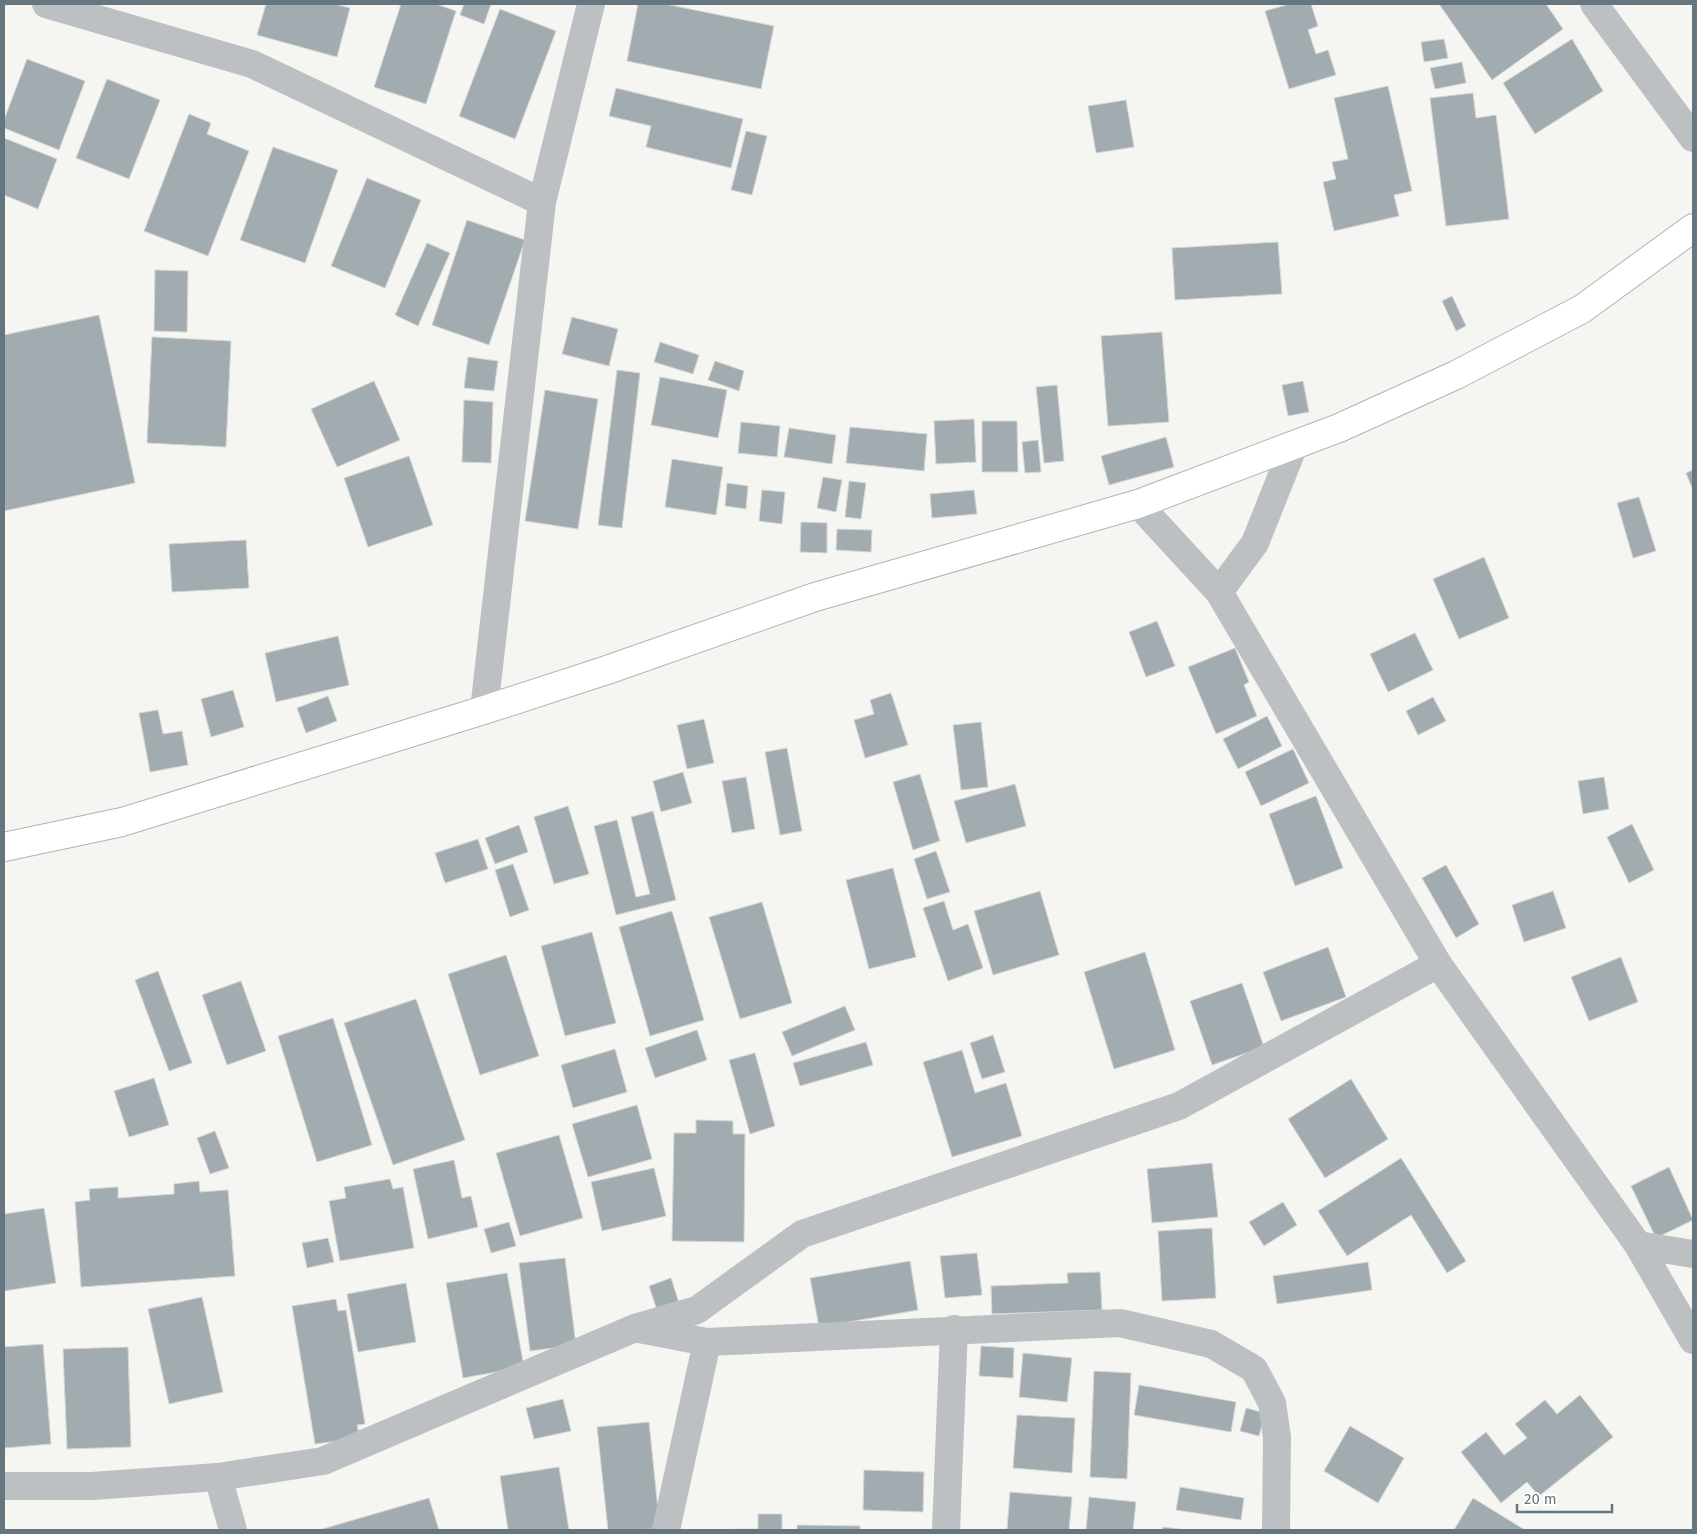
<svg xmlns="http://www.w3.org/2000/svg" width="1697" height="1534" viewBox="0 0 1697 1534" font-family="'Fira Sans',sans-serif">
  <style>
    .building { fill: #a2abaf; stroke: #d6d6d4 }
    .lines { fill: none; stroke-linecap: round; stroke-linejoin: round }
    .major-casing { stroke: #b0b4b7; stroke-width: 30 }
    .minor { stroke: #bcc0c3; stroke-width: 28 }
    .major { stroke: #fff; stroke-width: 28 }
  </style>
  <rect width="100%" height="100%" fill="#f5f5f1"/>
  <g class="building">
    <path d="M266,4h68l16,4 -13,49 -80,-22z"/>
    <path d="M401,4h35l20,7 -30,93 -52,-17z"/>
    <path d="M464,4h27l-7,20 -24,-9z"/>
    <path d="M638,4h27l109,22 -13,63 -134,-28z"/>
    <path d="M1290,4h21l7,22 -10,4 8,24 12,-4 8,25 -47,14 -24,-78z"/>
    <path d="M1439,4h107l17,25 -71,51z"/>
    <path d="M500,9l56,22 -41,108 -56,-23z"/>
    <path d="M1444,39l4,19 -24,4 -3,-20z"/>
    <path d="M1572,39l31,52 -68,43 -32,-51z"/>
    <path d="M27,59l58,22 -26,69 -55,-22v-8z"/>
    <path d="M1462,62l4,21 -31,6 -5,-21z"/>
    <path d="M107,79l53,21 -31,79 -53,-21z"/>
    <path d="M1388,86l24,105 -18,4 5,21 -65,15 -11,-49 13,-3 -4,-17 16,-3 -14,-61z"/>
    <path d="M616,88l127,31 -12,49 -85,-21 5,-21 -42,-10z"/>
    <path d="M1473,93l3,25 20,-3 13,104 -63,7 -16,-128z"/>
    <path d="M1126,100l8,47 -38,6 -8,-47z"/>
    <path d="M189,114l22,9 -4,11 42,17 -41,105 -64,-25z"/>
    <path d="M746,131l21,5 -15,59 -21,-5z"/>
    <path d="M4,138l53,21 -19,50 -34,-14z"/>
    <path d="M273,147l65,23 -33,93 -65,-23z"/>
    <path d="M367,178l54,22 -36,88 -54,-22z"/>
    <path d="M467,220l58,20 -36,105 -57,-20z"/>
    <path d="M1278,242l4,52 -107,6 -3,-52z"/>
    <path d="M427,243l23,10 -32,73 -23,-11z"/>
    <path d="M155,270l33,1 -1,61 -33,-1z"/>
    <path d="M1452,296l14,30 -10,5 -14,-30z"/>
    <path d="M99,315l36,168 -131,28v-176z"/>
    <path d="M572,317l46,12 -9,37 -47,-12z"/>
    <path d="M1162,332l7,90 -61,4 -7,-90z"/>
    <path d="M152,337l79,4 -5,106 -79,-4z"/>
    <path d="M660,342l39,13 -6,19 -39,-12z"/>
    <path d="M468,357l30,4 -4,30 -30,-3z"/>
    <path d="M715,361l29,10 -5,20 -31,-11z"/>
    <path d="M617,370l23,3 -18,155 -24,-3z"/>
    <path d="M660,377l67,13 -9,48 -67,-13z"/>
    <path d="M374,381l26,59 -63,27 -26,-58z"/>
    <path d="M1303,381l6,31 -21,4 -6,-31z"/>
    <path d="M1057,385l7,76 -20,2 -8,-76z"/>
    <path d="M545,390l53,9 -20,130 -53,-8z"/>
    <path d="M464,400l29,2 -2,61 -29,-1z"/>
    <path d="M974,419l2,43 -40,2 -2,-43z"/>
    <path d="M982,421h35l1,51h-36z"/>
    <path d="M741,422l39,4 -3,31 -39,-4z"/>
    <path d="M850,427l77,7 -3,37 -78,-8z"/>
    <path d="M789,428l47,7 -4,29 -48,-7z"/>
    <path d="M1166,437l8,30 -65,18 -8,-29z"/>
    <path d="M1038,440l3,32 -16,1 -3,-31z"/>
    <path d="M409,456l24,69 -65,22 -24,-69z"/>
    <path d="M672,459l51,8 -7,48 -51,-8z"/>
    <path d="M1693,470v20l-7,-17z"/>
    <path d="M823,477l19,3 -6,32 -19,-4z"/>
    <path d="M849,481l17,2 -5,36 -16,-2z"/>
    <path d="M727,483l21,3 -2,23 -21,-3z"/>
    <path d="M762,490l23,2 -3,32 -23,-3z"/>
    <path d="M974,490l3,24 -45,4 -2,-24z"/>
    <path d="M1639,497l17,54 -23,7 -16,-55z"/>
    <path d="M801,522l26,1v30l-27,-1z"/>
    <path d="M837,529l35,1 -1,22 -35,-2z"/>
    <path d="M246,540l3,48 -77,4 -3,-48z"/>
    <path d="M1484,557l25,61 -50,21 -26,-60z"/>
    <path d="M1157,621l18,45 -29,11 -17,-45z"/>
    <path d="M1415,633l18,37 -45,22 -18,-38z"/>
    <path d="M338,636l11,49 -73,17 -11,-49z"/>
    <path d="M1235,648l14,34 -5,3 13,31 -41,18 -28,-67z"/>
    <path d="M233,690l11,37 -33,10 -10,-38z"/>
    <path d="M891,693l17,52 -43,13 -11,-38 20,-6 -4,-14z"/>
    <path d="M328,696l9,25 -31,12 -9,-25z"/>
    <path d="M1433,697l13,24 -28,14 -12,-24z"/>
    <path d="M158,710l5,24 19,-3 6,34 -38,7 -11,-59z"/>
    <path d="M1267,716l15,30 -44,23 -15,-30z"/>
    <path d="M704,719l10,44 -27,6 -10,-44z"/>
    <path d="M981,722l7,65 -27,3 -8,-65z"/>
    <path d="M787,748l15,83 -22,4 -15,-83z"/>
    <path d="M1293,749l16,34 -48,23 -16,-34z"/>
    <path d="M683,772l9,31 -31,9 -8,-31z"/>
    <path d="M920,774l20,67 -27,9 -20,-68z"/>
    <path d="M746,777l9,52 -23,4 -10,-52z"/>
    <path d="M1604,777l5,32 -26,5 -5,-33z"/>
    <path d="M1015,784l11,42 -60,17 -12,-42z"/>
    <path d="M1316,796l27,72 -48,18 -26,-72z"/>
    <path d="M568,806l21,68 -35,10 -20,-67z"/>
    <path d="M653,811l23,89 -60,15 -22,-89 23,-6 19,77 14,-3 -19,-77z"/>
    <path d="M1632,824l22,46 -25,13 -22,-46z"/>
    <path d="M519,825l9,27 -33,12 -10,-26z"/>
    <path d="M478,839l10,30 -43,14 -10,-30z"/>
    <path d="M936,851l14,41 -23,7 -13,-40z"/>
    <path d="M513,864l16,46 -19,7 -15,-47z"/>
    <path d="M1446,865l33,59 -23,14 -34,-60z"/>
    <path d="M893,868l23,89 -47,12 -23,-89z"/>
    <path d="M1040,891l19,64 -66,20 -19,-64z"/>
    <path d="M1553,891l13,37 -42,14 -12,-37z"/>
    <path d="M944,901l9,29 15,-6 15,44 -35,13 -25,-73z"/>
    <path d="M762,902l30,101 -52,16 -31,-102z"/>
    <path d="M672,911l32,109 -54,16 -31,-109z"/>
    <path d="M592,932l24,91 -51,13 -24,-90z"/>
    <path d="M1328,947l18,50 -65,24 -18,-49z"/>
    <path d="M1145,952l30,98 -61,19 -30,-97z"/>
    <path d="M506,955l33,101 -59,19 -32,-101z"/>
    <path d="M1621,957l17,45 -49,19 -18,-44z"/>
    <path d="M158,971l34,92 -23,8 -34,-91z"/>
    <path d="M241,981l25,70 -39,14 -25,-70z"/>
    <path d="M1242,983l22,64 -52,18 -22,-64z"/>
    <path d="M416,999l49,141 -72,25 -49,-142z"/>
    <path d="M845,1006l10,24 -63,26 -10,-24z"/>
    <path d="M333,1018l39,127 -55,17 -39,-126z"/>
    <path d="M697,1030l10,30 -52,18 -10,-30z"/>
    <path d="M993,1035l12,37 -23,7 -12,-36z"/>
    <path d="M866,1042l7,23 -73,21 -7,-23z"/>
    <path d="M615,1049l12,43 -54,16 -12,-43z"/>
    <path d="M962,1050l13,43 31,-10 16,53 -70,21 -29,-95z"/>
    <path d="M755,1053l20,73 -25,8 -21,-74z"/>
    <path d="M154,1078l15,47 -40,12 -15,-46z"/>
    <path d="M1351,1079l37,60 -63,39 -37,-59z"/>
    <path d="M637,1105l15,54 -64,18 -16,-53z"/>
    <path d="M696,1120l37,1v13h12l-1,108 -72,-1 2,-108h22z"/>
    <path d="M215,1131l14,37 -19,6 -13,-36z"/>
    <path d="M559,1135l24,83 -63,18 -24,-83z"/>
    <path d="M1401,1158l65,103 -19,12 -36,-58 -64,41 -29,-45z"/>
    <path d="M454,1160l8,38 9,-2 7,31 -50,12 -15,-70z"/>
    <path d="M1212,1163l6,54 -66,6 -5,-54z"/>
    <path d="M1669,1167l24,53 -37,18 -25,-52z"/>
    <path d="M654,1168l12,48 -64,15 -11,-49z"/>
    <path d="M390,1179l3,10 10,-2 11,61 -74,13 -11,-60 17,-3 -2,-11z"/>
    <path d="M199,1181l1,11 28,-2 7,86 -154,11 -6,-85 15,-2 -1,-11 29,-2v11l56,-4v-10z"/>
    <path d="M1283,1202l14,23 -33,21 -15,-24z"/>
    <path d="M44,1208l12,75 -52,8v-77z"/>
    <path d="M509,1222l7,24 -25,7 -7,-24z"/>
    <path d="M1212,1228l4,70 -54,3 -4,-70z"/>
    <path d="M328,1238l6,24 -27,6 -5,-25z"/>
    <path d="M977,1253l5,42 -37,3 -5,-42z"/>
    <path d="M565,1258l11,87 -46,6 -11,-88z"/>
    <path d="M910,1261l8,49 -99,17 -9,-49z"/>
    <path d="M1368,1262l4,28 -95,14 -4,-28z"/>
    <path d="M1100,1272l2,38 -110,4 -1,-28 77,-3 -1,-10z"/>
    <path d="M507,1273l17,94 -61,11 -17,-95z"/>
    <path d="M671,1278l9,28 -22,7 -9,-27z"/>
    <path d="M406,1283l10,59 -58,10 -11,-58z"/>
    <path d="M202,1297l21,95 -54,12 -21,-95z"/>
    <path d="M336,1299l2,12 8,-1 19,114 -8,1 3,13 -45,6 -23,-138z"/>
    <path d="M43,1344l8,100 -47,4v-101z"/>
    <path d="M981,1346l33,2 -1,30 -34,-2z"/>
    <path d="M128,1347l3,100 -64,2 -4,-100z"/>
    <path d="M1023,1353l49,5 -5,44 -48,-5z"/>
    <path d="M1094,1371l37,2 -4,106 -37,-2z"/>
    <path d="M1139,1385l97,17 -5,30 -97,-17z"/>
    <path d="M1580,1395l33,42 -74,59 -12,-14 -26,21 -40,-51 25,-20 18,23 23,-17 -12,-14 30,-24 12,14z"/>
    <path d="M563,1399l8,32 -37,8 -8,-31z"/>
    <path d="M1246,1408l19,5 -6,23 -19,-5z"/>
    <path d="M1017,1415l58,3 -3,55 -59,-5z"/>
    <path d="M649,1422l11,107 -52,1 -11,-103z"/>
    <path d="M1350,1426l54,32 -26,45 -54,-32z"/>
    <path d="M559,1467l10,63h-61l-8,-54z"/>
    <path d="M864,1470l60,2 -1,40 -60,-2z"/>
    <path d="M1180,1487l64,11 -3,22 -65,-10z"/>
    <path d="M1010,1492l62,5 -3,33h-62z"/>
    <path d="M1089,1497l47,5 -3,28h-47z"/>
    <path d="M429,1498l10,32h-120z"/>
    <path d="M1473,1498l52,32h-71z"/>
    <path d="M758,1514h24v16h-90l66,-1z"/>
    <path d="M797,1525l63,1v4h-63z"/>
    <path d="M1163,1527l24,3h-25z"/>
  </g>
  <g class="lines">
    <g class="major-casing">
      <path id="major" d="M4,847l118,-25 362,-112 123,-40 208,-73 323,-93 201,-76 117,-53 126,-66 111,-81"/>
    </g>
    <g class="minor">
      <path d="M46,4l206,60 290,138"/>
      <path d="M1594,4l99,134"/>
      <path d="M1138,504l81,88 219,372 200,281 55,95"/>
      <path d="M1219,592l36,-49 39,-98"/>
      <path d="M484,710l58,-508 49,-198"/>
      <path d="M1638,1245l55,9"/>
      <path d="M639,1329l68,13 413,-19 91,21 43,25 18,34 5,34 -1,93"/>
      <path d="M218,1477l15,53"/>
      <path d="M4,1486h88l126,-9 105,-16 312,-133 62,-18 105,-76 377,-128 259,-142"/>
      <path d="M666,1530l41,-188"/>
      <path d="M946,1530l8,-201"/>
    </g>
    <use href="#major" class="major"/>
  </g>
  <rect width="1697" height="1534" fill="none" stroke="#667680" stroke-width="10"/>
  <path d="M1517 1504v8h95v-8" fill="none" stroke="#667680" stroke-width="2.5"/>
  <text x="1524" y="1504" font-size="15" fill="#667680" stroke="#ffffff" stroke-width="4" paint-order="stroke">20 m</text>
</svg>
